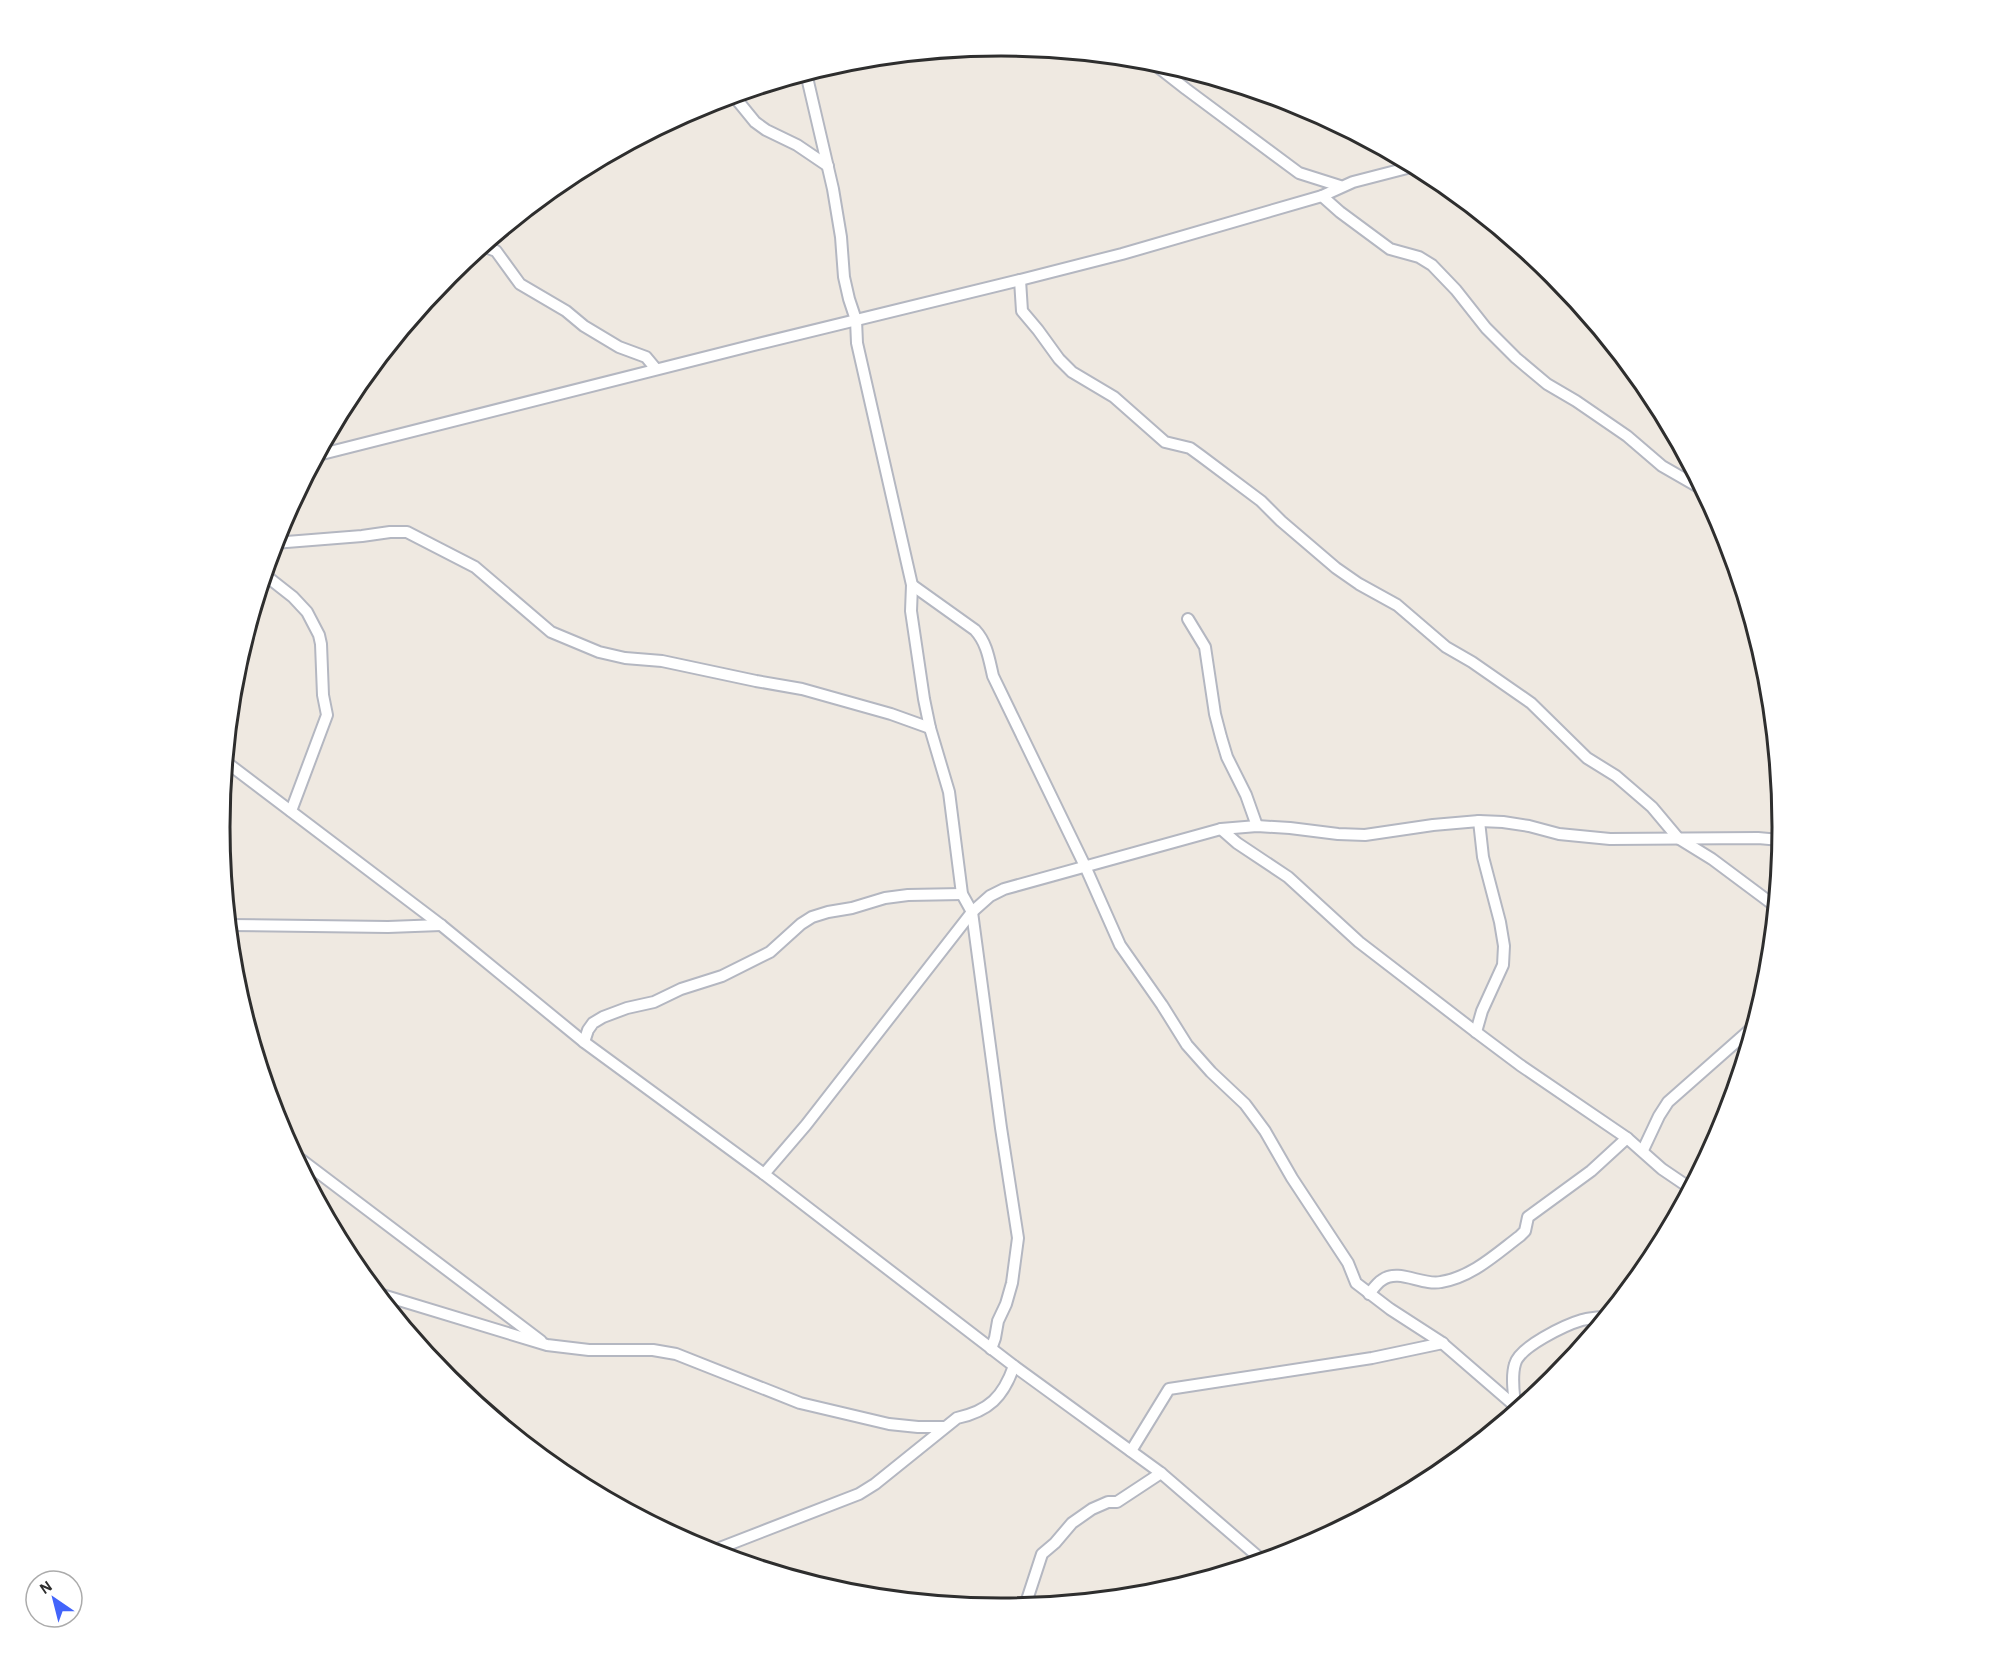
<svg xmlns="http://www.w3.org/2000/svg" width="2002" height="1653" viewBox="0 0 2002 1653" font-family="'Alegreya Sans',sans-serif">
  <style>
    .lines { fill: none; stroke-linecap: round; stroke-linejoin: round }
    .minor-casing { stroke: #b4b7c1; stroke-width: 14 }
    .minor { stroke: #fff; stroke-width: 10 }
    .rim { fill: none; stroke: #2e2e2e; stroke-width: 3 }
  </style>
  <rect width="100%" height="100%" fill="#efe9e1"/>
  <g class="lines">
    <g class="minor-casing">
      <g id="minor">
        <path d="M1149,60l37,29 113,84 41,13"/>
        <path d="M806,73l27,116 8,48 3,40 5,22 7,21 1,23 55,242 -1,26 13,88 6,29 19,64 13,102 10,18 29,216 17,110 -6,45 -6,21 -8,17 -3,17 -4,11"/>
        <path d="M733,95l22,27 11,8 31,15 31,21"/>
        <path d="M1322,196l18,16 50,37 29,8 13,8 24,25 30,38 30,30 31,26 29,17 51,35 35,30 40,23"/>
        <path d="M483,246l13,5 24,33 46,27 18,15 35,21 27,10 10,12"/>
        <path d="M1020,280l2,31 16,19 21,29 13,13 42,25 51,45 25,6 11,8 60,45 20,20 55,47 23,16 38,21 49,42 26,15 59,41 56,55 29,18 36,31 26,31 34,21 63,47"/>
        <path d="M318,455l436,-110 266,-65 102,-26 200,-58 31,-14 62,-16"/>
        <path d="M274,543l88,-7 28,-4h17l68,35 76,65 48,20 26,6 37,3 94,20 46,8 89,25 39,14"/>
        <path d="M265,575l28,22 14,15 12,23 2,9 2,51 4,20 -36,96"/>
        <path d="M912,585l63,45c12,13 14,29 18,46l92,190 35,79 42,60 25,40 24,27 34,32 20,27 27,47 56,85 8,20 34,26 51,33 74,64"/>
        <path d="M1188,619l17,28 10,67 6,23 6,20 19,38 11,31"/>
        <path d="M226,762l215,163 143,117 180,132 250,192 147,107 101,87"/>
        <path d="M1221,829l16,14 51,34 71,65 117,90 44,33 107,73 35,31 28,19"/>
        <path d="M229,925l159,2 53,-2"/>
        <path d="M1476,1032l6,-21 21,-46 1,-19 -4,-24 -17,-65 -4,-36"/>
        <path d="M584,1042l4,-12 5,-7 10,-6 24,-9 27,-6 27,-13 41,-13 48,-24 31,-28 11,-7 16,-5 24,-4 33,-10 23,-3 54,-1"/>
        <path d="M1643,1150l16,-34 9,-14 85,-75"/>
        <path d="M295,1155l246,186"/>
        <path d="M764,1174l42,-49 166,-213 18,-16 14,-7 217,-60 36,-3 33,2 48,6 27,1 68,-10 46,-4 24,1 26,4 30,8 51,5 148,-1 23,2"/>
        <path d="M379,1294l168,51 42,5h64l23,4 124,49 89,21 29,3h27"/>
        <path d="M1369,1294c4,-5 8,-11 13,-14 17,-12 40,6 59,2 31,-5 55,-28 79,-46l5,-5 3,-14 63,-46 36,-33"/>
        <path d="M1518,1408l-3,-2c-1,-13 -4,-29 0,-42 4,-17 50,-39 67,-44 7,-2 15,-2 23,-4"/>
        <path d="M1131,1451l38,-62 203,-31 71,-15"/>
        <path d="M712,1551l147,-57 16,-10 82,-66c32,-7 46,-21 57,-52"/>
        <path d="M1025,1606l17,-52 13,-11 17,-20 20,-14 16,-7h9l44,-29"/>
      </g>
    </g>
    <use href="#minor" class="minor"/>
  </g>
  <path d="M0 0H2002V1653H0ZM230 827a771 771 0 1 1 1542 0a771 771 0 1 1-1542 0Z" fill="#fff" fill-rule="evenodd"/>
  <path class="rim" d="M230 827a771 771 0 1 1 1542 0a771 771 0 1 1-1542 0Z"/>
  <g transform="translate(54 1599) rotate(325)"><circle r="28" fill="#ffffff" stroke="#ababab" stroke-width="1.5"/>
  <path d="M0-4.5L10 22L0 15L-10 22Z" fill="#4264fb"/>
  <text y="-9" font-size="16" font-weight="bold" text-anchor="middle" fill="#2e2e2e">N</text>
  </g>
</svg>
